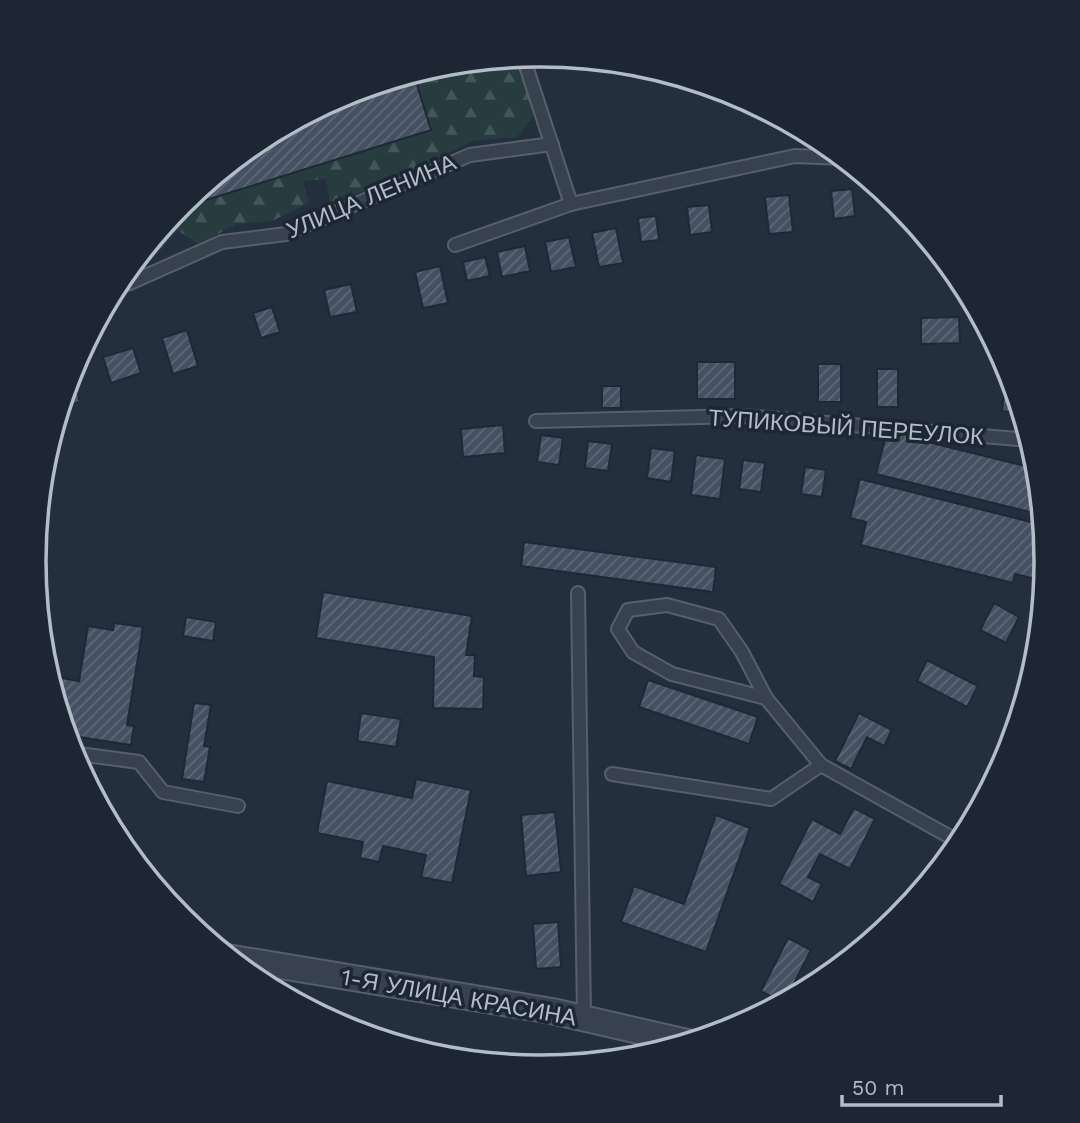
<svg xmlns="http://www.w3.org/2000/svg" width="1080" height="1123" viewBox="0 0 1080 1123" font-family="'Work Sans',sans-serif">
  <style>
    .forest { fill: url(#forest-firs) }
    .building { fill: url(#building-hatch); stroke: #1f2835; stroke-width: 2 }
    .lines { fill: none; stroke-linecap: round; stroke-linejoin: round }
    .lane-casing { stroke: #565f6c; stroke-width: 16 }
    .street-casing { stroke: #565f6c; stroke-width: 28 }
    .lane { stroke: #38414e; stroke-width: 12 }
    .street { stroke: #38414e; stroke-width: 24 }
    .labels { text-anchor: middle; stroke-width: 7; stroke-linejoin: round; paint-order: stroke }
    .street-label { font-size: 23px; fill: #b4bcc9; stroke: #1d2633 }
    .rim { fill: none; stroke: #b4bcc9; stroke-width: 3.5 }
  </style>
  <defs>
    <pattern id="forest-firs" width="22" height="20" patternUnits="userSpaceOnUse" patternTransform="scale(1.75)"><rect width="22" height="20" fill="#263c3f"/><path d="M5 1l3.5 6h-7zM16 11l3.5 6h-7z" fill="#435659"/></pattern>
    <pattern id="building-hatch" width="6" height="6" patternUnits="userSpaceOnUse" patternTransform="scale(1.75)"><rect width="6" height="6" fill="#455162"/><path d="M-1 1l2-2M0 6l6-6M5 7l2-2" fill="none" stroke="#5d6877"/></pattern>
  </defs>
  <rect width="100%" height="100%" fill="#242f3e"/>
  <path class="forest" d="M506,58l13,6 16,50 -18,23 -45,4 -89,44 -53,17 -4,-23 -23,2 6,22 -37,18 -35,3 -38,20 -22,-14 -25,30 -24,8 54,-65 77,-63 87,-47 96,-29z"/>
  <g class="building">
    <path d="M415,78l16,52 -254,79 5,-6 77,-63 60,-32z"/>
    <path d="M852,189l3,27 -21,3 -3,-28z"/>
    <path d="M789,195l4,37 -24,2 -4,-37z"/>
    <path d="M709,205l3,27 -22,3 -3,-28z"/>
    <path d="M656,216l3,24 -18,2 -3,-24z"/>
    <path d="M616,228l7,35 -24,4 -7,-34z"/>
    <path d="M569,237l7,30 -25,5 -6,-30z"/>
    <path d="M525,246l5,25 -28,6 -5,-25z"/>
    <path d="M485,257l5,19 -23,5 -4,-19z"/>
    <path d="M440,266l8,37 -25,5 -8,-36z"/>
    <path d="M351,284l6,28 -27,5 -6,-27z"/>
    <path d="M272,307l8,25 -19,6 -8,-25z"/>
    <path d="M959,317l1,26 -39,1v-26z"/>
    <path d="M187,330l11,36 -25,8 -11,-36z"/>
    <path d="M133,348l8,25 -30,10 -8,-26z"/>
    <rect x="697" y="362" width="38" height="37"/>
    <rect x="818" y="364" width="23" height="38"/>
    <rect x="877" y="369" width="21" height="38"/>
    <path d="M71,371l9,31 -20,6z"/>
    <rect x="602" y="386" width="19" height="22"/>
    <path d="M1004,395l13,1 5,17 -20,-2z"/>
    <path d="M503,425l2,28 -42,4 -2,-28z"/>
    <path d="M887,432l151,37 4,46 -166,-41z"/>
    <path d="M541,435l22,3 -4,27 -22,-3z"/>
    <path d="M588,441l24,3 -4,27 -23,-3z"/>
    <path d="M651,448l24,3 -4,31 -24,-4z"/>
    <path d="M696,455l29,4 -5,40 -29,-4z"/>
    <path d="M743,460l22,3 -4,29 -22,-3z"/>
    <path d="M805,467l21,3 -4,27 -21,-3z"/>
    <path d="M860,479l183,46 4,36 -2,20 -30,-7 -2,9 -152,-38 5,-23 -16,-4z"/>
    <path d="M524,542l192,25 -3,25 -192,-26z"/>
    <path d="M323,592l149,24 -6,39h9l-1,21 10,1 -1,32 -50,-1 1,-51 -118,-19z"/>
    <path d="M994,603l25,14 -13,26 -26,-13z"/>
    <path d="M186,617l30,5 -3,19 -30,-5z"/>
    <path d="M114,623l29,4 -16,98 7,1 -3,19 -65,-10 -14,-45h2l2,-13 23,4 9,-55 25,4z"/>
    <path d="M927,660l51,26 -11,21 -50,-26z"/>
    <path d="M648,680l110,37 -9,27 -110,-37z"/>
    <path d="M194,703l17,2 -7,41 6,1 -6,35 -22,-3z"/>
    <path d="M361,713l40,6 -5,28 -39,-6z"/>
    <path d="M859,713l33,17 -8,16 -17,-9 -16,32 -16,-8z"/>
    <path d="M416,779l55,11 -19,93 -31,-6 5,-22 -43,-9 -4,16 -19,-4 3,-16 -46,-9 10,-52 85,17z"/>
    <path d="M854,808l21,11 -25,50 -30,-15 -12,23 14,7 -9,18 -34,-18 33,-65 28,15z"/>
    <path d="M555,812l6,60 -35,4 -5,-61z"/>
    <path d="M716,815l34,13 -44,124 -85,-30 13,-36 50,18z"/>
    <path d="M558,922l3,45 -25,2 -3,-45z"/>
    <path d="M788,938l23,12 -27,53 -23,-12z"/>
  </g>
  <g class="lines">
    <g class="lane-casing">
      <g id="lane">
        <path d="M520,57l5,6 46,141"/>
        <path d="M455,245l116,-41 224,-48 48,2"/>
        <path d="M115,287l15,-4 92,-41 64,-8 184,-79 82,-11"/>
        <path d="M536,421l207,-5 287,24"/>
        <path d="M578,593l6,425"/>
        <path d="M766,698l-94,-24 -39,-22 -15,-23 10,-19 39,-5 52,14 23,33 24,46 55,67 140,78"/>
        <path d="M71,753l68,9 24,30 75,14"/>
        <path d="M612,774l159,25 50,-34"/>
      </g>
    </g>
    <g class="street-casing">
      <path id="street" d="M227,957l325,54 139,32"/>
    </g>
    <use href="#lane" class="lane"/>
    <use href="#street" class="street"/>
  </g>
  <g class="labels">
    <g class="street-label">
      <text transform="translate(371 196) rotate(-23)" y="8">УЛИЦА ЛЕНИНА</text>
      <text transform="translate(846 427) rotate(4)" y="8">ТУПИКОВЫЙ ПЕРЕУЛОК</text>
      <text transform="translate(459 997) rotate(10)" y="8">1-Я УЛИЦА КРАСИНА</text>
    </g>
  </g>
  <path d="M0 0H1080V1123H0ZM46 561a494 494 0 1 1 988 0a494 494 0 1 1-988 0Z" fill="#1d2633" fill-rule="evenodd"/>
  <path class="rim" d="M46 561a494 494 0 1 1 988 0a494 494 0 1 1-988 0Z"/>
  <path d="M842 1095v10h159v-10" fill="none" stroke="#b4bcc9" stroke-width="3.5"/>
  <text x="852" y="1095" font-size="21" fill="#b4bcc9" stroke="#1d2633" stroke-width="5" paint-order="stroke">50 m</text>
</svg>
